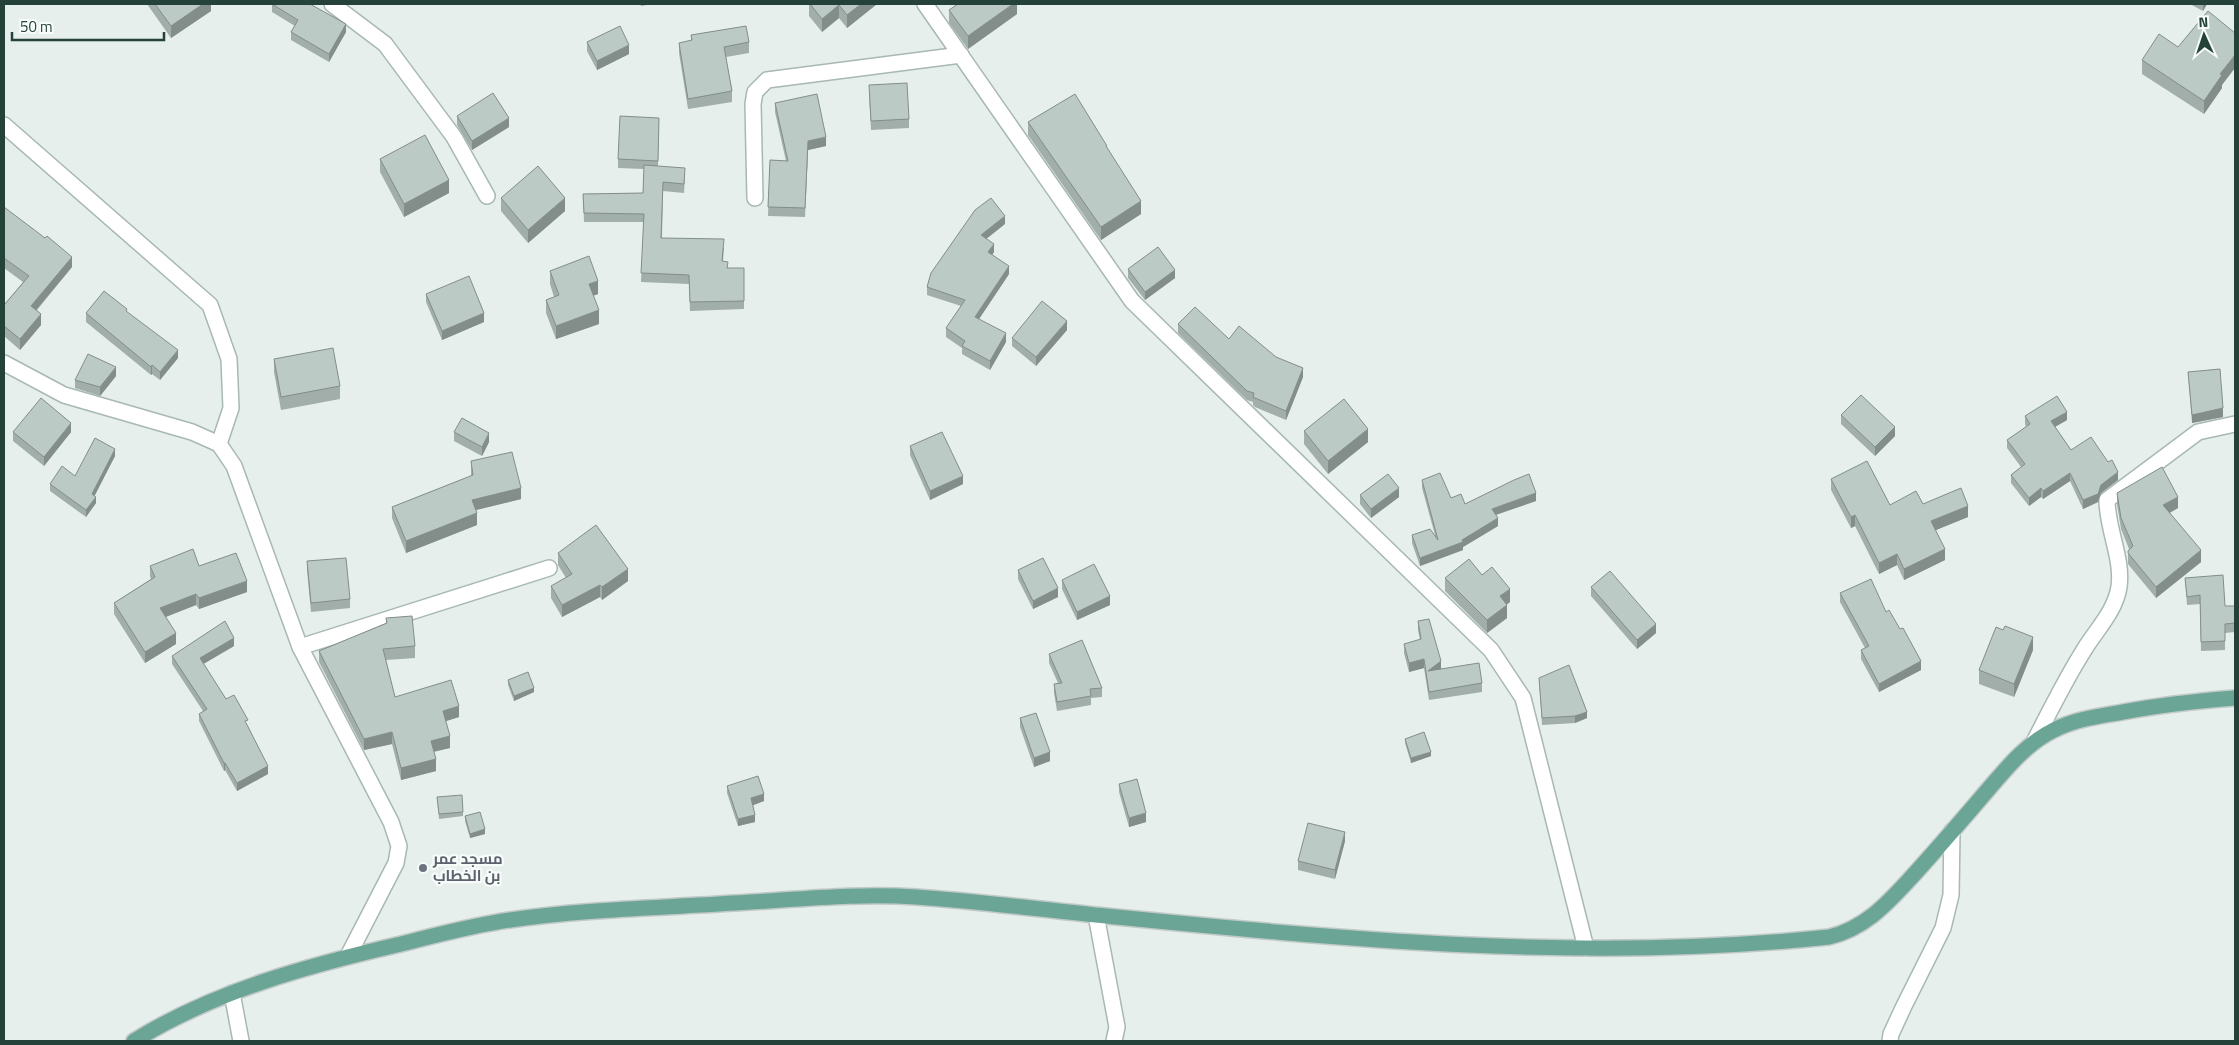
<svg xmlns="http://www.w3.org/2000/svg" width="2239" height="1045" viewBox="0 0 2239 1045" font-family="'Titillium Web',Cairo,sans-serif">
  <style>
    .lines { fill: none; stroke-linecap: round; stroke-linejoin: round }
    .minor-casing { stroke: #a8b8b2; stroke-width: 18 }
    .major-casing { stroke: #c2cac8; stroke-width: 18 }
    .minor { stroke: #fff; stroke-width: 15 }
    .major { stroke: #6aa596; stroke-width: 15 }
    .wall { fill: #a1aea9 }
    .shaded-wall { fill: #838d89 }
    .building { fill: #bbcac4; stroke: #838d89 }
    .worship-dot { fill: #6b7280; stroke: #f7fbf9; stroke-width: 2 }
    .labels { text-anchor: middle; stroke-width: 4.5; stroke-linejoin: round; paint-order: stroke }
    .worship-label { font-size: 15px; font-weight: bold; fill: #5b616d; stroke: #f7fbf9; text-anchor: start }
  </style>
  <rect width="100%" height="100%" fill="#e6efeb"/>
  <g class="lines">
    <g class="minor-casing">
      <g id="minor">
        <path d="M332,4l53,40 69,93 33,59"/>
        <path d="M925,4l207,297 359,349 32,48 63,250"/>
        <path d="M4,125l206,180 19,54 2,49 -12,36"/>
        <path d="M755,198l-2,-94 2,-12 12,-12 194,-25"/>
        <path d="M4,363l60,32 128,37 27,12 15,22 66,181 91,175 8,24 -3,17 -48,93"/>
        <path d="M300,647l249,-79"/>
        <path d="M2034,742c16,-31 31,-62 50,-92 12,-20 31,-38 35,-63 4,-29 -12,-58 -12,-87l91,-68 37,-8"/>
        <path d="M1096,915l21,112 -3,14"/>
        <path d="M232,993l9,48"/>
        <path d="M1890,1041l1,-7 13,-28 39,-78 8,-33 1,-64"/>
      </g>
    </g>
    <g class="major-casing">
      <path id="major" d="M134,1041c80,-50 176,-76 267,-97 36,-9 73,-19 109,-24 74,-11 150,-12 224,-17 60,-3 122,-10 182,-6 60,4 120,12 180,18 243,24 490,48 733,22 34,-8 56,-31 79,-56 24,-26 48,-54 72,-82 22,-25 43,-54 74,-69 21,-11 46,-14 69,-18 37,-7 74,-11 112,-14"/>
    </g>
    <use href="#minor" class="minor"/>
    <use href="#major" class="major"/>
  </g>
  <g class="wall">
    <path d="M147,4h64v7l-40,27z"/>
    <path d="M272,4l74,28 -17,30 -38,-22v-8l4,-6 -23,-14z"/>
    <path d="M640,4h13l-12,2z"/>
    <path d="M809,4h68l-30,24 -8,-10 -17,14 -13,-16z"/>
    <path d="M1017,4v10l-49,35 -19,-26v-13z"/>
    <path d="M2190,4h17l-4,7z"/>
    <path d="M691,35l58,7v11l-23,4 6,34v11l-44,7 -9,-56v-10l12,-2z"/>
    <path d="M587,42l42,12 -32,16 -10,-19z"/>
    <path d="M2142,60l80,25v3l-18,26 -62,-40z"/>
    <path d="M869,93l40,26v9l-38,2z"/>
    <path d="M775,103l51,43 -18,4 -3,67 -37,-1 2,-56 16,1 -11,-49z"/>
    <path d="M457,116l52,11 -37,23 -15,-25z"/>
    <path d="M659,118l-1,48 27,11 -1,16 -21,-2 -1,47 62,10 -1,13 5,7h16v41l-54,2 -1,-27 -48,-2 3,-60h-60l-1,-28 60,-1 1,-24 -26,-1v-9z"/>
    <path d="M1028,122l113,92 -40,26 -73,-105z"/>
    <path d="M380,159l69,34 -45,24 -24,-45z"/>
    <path d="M501,198l64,13 -37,32 -27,-32z"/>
    <path d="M4,207l68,60 -35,43 4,15 -21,25 -16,-14v-31l19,-23 -19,-14z"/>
    <path d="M1005,224l-19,15 8,13 -2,3 17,19 -30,45 27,23 -16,28 -28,-16v-6l-16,-11v-9l15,-22 -34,-11v-8l4,-14z"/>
    <path d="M1128,269l47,9 -30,22 -17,-22z"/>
    <path d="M550,271l48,23 -5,2 6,28 -43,15 -10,-26v-13l8,-3 -4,-13z"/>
    <path d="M426,294l58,28 -42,18 -16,-38z"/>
    <path d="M86,313h41l51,45 -18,22 -8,-6 -1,1 -65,-53z"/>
    <path d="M1178,324l51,15 47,18 27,20 -17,43 -31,-13 -2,-2v-3l-6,-2 -69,-67z"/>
    <path d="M1067,330l-31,36 -24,-20v-8z"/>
    <path d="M274,359l66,27v13l-59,11 -7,-38z"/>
    <path d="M2188,372l35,45 -31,6z"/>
    <path d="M116,376l-16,20 -25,-8v-8z"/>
    <path d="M1841,415l54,21 -20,20 -34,-32z"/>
    <path d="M2025,416l42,4 -12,7 16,23 47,30 -17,13 -3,9 -15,7 -13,-28 -27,18 -2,-2 -12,9 -18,-23v-8l10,-8 -14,-19v-8l19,-13 -1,-3z"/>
    <path d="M1304,431l64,11 -40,32 -24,-30z"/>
    <path d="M13,432h58l-27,34 -31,-25z"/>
    <path d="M454,432l35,10 -7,14 -28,-15z"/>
    <path d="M910,446l53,38 -33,16 -20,-45z"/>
    <path d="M115,456l-21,40 2,7 -10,14 -36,-26v-7l25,-8z"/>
    <path d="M471,461l50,38 -45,11 1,15 -71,28 -14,-35v-11l79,-31z"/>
    <path d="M1831,479l59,26 33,-1 45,13 -32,13 9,30 -41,20 -7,-15 -18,9 -24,-48 -4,2 -20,-38z"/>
    <path d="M1422,480l29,18 14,6 71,-3 -40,14 2,11 -35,21v3l-43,16 -8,-23v-8h23l-13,-47z"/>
    <path d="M2117,493l61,15 -8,5 31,49 -45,36 -28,-34v-13l1,-2 -8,-20 -4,-25z"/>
    <path d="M1360,495l39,2 -28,21 -11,-14z"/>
    <path d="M558,553l70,28 -26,19 -2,-3 -38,20 -11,-19v-12l15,-8 -8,-13z"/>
    <path d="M307,561l43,38v9l-39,4 -4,-42z"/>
    <path d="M150,566h49l48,26 -48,17 -3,-4 -30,12 10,27 -31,19 -31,-49v-11l37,-24 -1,-3z"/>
    <path d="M1018,570l40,27 -25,12 -15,-30z"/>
    <path d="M1482,575l28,27 -4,3 1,13 -20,15 -42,-42v-13z"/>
    <path d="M2185,578l40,28h10v26l-10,1v17l-24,1 -1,-47 -13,1z"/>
    <path d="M1062,580l48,25 -33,15 -15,-31z"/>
    <path d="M1591,587l65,46 -19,16 -46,-53z"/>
    <path d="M1840,593l46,19 14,17 21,41 -42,22 -18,-33v-9l4,-2 -25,-46z"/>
    <path d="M386,618l29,28v12l-29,2 9,37 64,20 -13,4 4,27 -16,4 2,19 -35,9 -9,-36 -28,6 -45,-88v-11l67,-28z"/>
    <path d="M1418,621l23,48 41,14v9l-53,8 -5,-32 -15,4 -5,-19v-9l16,-4 -2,-10z"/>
    <path d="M234,646l-31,18 23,35 22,27 20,48 -31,17 -12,-21 -1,1 -25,-50v-7l4,-3 -31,-47v-8z"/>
    <path d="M2033,650l-19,47 -35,-13v-14z"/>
    <path d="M1049,654l53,34v9l-11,1v7l-34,6 -3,-18v-9l4,-1 -9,-20z"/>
    <path d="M1539,678l48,40 -12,5 -33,2z"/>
    <path d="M508,680l26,12 -20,9 -6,-16z"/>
    <path d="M1020,718l30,43 -16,6 -14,-40z"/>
    <path d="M1405,739l26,17 -20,7 -6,-20z"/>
    <path d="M1119,784l27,38 -17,5 -10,-35z"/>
    <path d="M727,786l37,15 -11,4 2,17 -17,4 -11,-33z"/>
    <path d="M437,797l26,15v4l-24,3z"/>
    <path d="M465,816l20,18 -15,4 -5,-17z"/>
    <path d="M1345,841l-10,38 -37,-9v-9z"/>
  </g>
  <g class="shaded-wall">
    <path d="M203,4h8v7l-40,27v-12z"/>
    <path d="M861,4h16l-30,24v-13z"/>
    <path d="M1013,4h4v10l-49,35v-13z"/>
    <path d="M2203,4h4l-4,7z"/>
    <path d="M839,5v13l-17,14v-13z"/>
    <path d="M346,24v8l-17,30v-8z"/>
    <path d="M629,45v9l-32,16v-9z"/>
    <path d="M2235,55v13l-13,17v3l-18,26v-13l16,-27z"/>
    <path d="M509,118v9l-37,23v-9z"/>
    <path d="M826,137v9l-18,4 -3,67 3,-76z"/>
    <path d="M449,180v13l-45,24v-13z"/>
    <path d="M565,198v13l-37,32v-13z"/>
    <path d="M1141,201v13l-40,26v-13z"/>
    <path d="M1005,216v8l-24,19v-8z"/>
    <path d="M994,244v8l-6,9v-9z"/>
    <path d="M72,257v10l-41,49v-10z"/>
    <path d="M1009,266v8l-34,51v-8z"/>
    <path d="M1175,270v8l-30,22v-8z"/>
    <path d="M598,281v13l-9,3v-13z"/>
    <path d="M599,310v14l-43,15v-13z"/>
    <path d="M484,313v9l-42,18v-9z"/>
    <path d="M41,314v11l-21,25v-11z"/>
    <path d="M1067,321v9l-31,36v-9z"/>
    <path d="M1006,333v9l-16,28v-9z"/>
    <path d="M178,350v8l-18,22v-8z"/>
    <path d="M152,365v9l-1,1v-8z"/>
    <path d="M116,367v9l-16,20v-9z"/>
    <path d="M1303,368v9l-17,43v-9z"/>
    <path d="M2223,408v9l-31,6v-8z"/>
    <path d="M2067,412v8l-16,9v-8z"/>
    <path d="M71,423v9l-27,34v-9z"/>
    <path d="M1895,427v9l-20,20v-9z"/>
    <path d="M1368,429v13l-40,32v-13z"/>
    <path d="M489,433v9l-7,14v-9z"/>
    <path d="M115,449v7l-23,45v-7z"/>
    <path d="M2118,472v8l-17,13 -3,9 -15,7v-9l18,-15z"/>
    <path d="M2070,473v8l-27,18v-8z"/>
    <path d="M963,476v8l-33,16v-9z"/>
    <path d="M521,488v11l-49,12v-11z"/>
    <path d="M1399,488v9l-28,21v-9z"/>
    <path d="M2041,488v9l-12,9v-8z"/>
    <path d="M1536,493v8l-44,15v-7z"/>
    <path d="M96,497v6l-10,14v-7z"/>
    <path d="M2178,497v11l-15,8v-11z"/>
    <path d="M1968,506v11l-37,15v-11z"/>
    <path d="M477,513v12l-71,28v-12z"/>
    <path d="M1855,515v11l-4,2v-11z"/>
    <path d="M1498,518v8l-35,21v3l-43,16v-8l42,-18z"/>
    <path d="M1945,549v11l-41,20v-11z"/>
    <path d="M2201,550v12l-45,36v-11z"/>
    <path d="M1897,554v11l-18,9v-11z"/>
    <path d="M628,569v12l-26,19v-13z"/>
    <path d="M247,581v11l-48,17v-11z"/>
    <path d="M600,585v12l-38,20v-12z"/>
    <path d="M1058,588v9l-25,12v-8z"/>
    <path d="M1510,589v13l-10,7v-13z"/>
    <path d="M196,594v11l-36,14v-11z"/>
    <path d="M1110,596v9l-33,15v-8z"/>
    <path d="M1507,605v13l-20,15v-13z"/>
    <path d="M1656,624v9l-19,16v-9z"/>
    <path d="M176,633v11l-31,19v-11z"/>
    <path d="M2033,637v13l-19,47v-13z"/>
    <path d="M234,638v8l-34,20v-8z"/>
    <path d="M1424,659v9l-15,4v-9z"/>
    <path d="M1441,661v9l-13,1z"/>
    <path d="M1921,661v9l-42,22v-8z"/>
    <path d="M534,688v4l-20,9v-5z"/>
    <path d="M459,706v11l-16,5v-11z"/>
    <path d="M1587,712v6l-12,5v-7z"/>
    <path d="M392,732v12l-28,6v-11z"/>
    <path d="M450,736v12l-19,4v-11z"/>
    <path d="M1050,752v9l-16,6v-9z"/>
    <path d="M1431,752v4l-20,7v-5z"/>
    <path d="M436,759v12l-35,9v-12z"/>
    <path d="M224,763h1v7l-1,1z"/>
    <path d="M268,766v8l-31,17v-8z"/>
    <path d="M764,794v7l-13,5v-8z"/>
    <path d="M1146,813v9l-17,5v-9z"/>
    <path d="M755,815v7l-17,4v-7z"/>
    <path d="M485,829v5l-15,4v-4z"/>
    <path d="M1345,832v9l-10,38v-9z"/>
  </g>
  <g class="building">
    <path d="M155,4h48l-32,22z"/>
    <path d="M272,4h38l36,20 -17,30 -38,-22 7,-12z"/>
    <path d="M810,4h51l-14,11 -8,-10 -17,14z"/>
    <path d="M958,4h55l-45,32 -19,-26z"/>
    <path d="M2208,11l27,22v22l-15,19 2,1 -18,26 -62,-41 17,-26 19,13z"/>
    <path d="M620,26l9,19 -32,16 -10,-19z"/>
    <path d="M746,26l3,16 -25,5 8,44 -44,8 -9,-56 13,-3 -1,-5z"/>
    <path d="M907,83l2,36 -38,2 -2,-36z"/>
    <path d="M493,93l16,25 -37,23 -15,-25z"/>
    <path d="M817,94l9,43 -18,4 -3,67 -37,-1 2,-47 18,1 -13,-58z"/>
    <path d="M1075,94l32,52h-1l35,55 -40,26 -73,-105z"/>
    <path d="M620,116l39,2 -1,43 -40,-2z"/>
    <path d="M425,135l24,45 -45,24 -24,-45z"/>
    <path d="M644,165l41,3 -1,16 -21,-2 -2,56 63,1 -2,22 6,1 -1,6h17v33l-54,1 -1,-27 -48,-2 3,-59 -60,-1 -1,-19 60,-1z"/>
    <path d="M538,166l27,32 -37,32 -27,-32z"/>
    <path d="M991,198l14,18 -24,19 13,9 -6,8 21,14 -34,51 31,16 -16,28 -28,-15 3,-5 -19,-13 19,-28 -38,-13 4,-14 44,-63z"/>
    <path d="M4,207l41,31 2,-2 25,21 -41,49 10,8 -21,25 -16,-13v-21l25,-29 -25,-18z"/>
    <path d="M1158,247l17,23 -30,22 -17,-23z"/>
    <path d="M589,256l9,25 -9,3 10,26 -43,16 -10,-26 13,-5 -9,-24z"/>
    <path d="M469,276l15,37 -42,18 -16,-37z"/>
    <path d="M104,291l23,18 -1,2 52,39 -18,22 -8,-7 -1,2 -65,-54z"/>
    <path d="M1042,301l25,20 -31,36 -24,-19z"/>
    <path d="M1195,307l34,32 10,-13 37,31 27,11 -17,43 -31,-13 -2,-1 1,-4 -7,-2 -69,-67z"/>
    <path d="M333,348l7,38 -59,11 -7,-38z"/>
    <path d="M88,354l28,13 -16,20 -25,-7z"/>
    <path d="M2220,369l3,39 -31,7 -4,-43z"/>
    <path d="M1861,395l34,32 -20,20 -34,-32z"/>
    <path d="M2057,396l10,16 -16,9 20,29 20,-13 17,25 4,-2 6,12 -17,13 -3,9 -15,6 -13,-27 -27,18 -2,-3 -12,10 -18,-23 14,-11 -18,-24 23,-16 -5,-8z"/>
    <path d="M41,398l30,25 -27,34 -31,-25z"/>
    <path d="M1344,399l24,30 -40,32 -24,-30z"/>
    <path d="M462,418l27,15 -7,14 -28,-15z"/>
    <path d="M942,432l21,44 -33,15 -20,-45z"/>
    <path d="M95,438l20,11 -23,45 4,3 -10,13 -36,-26 12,-18 13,10z"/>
    <path d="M512,452l9,36 -49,12 5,13 -71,28 -14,-34 81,-32 -2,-14z"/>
    <path d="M1867,461l23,44 26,-14 7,13 38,-16 7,18 -37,15 14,28 -41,20 -7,-15 -18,9 -24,-48 -4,2 -20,-38z"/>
    <path d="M2162,467l16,30 -15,8 38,45 -45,37 -28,-34v-2l5,-5 -12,-28 -4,-25z"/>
    <path d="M1440,473l11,25 10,-4 4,10 49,-24 15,-6 7,19 -44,16 6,9 -36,22 1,2 -43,16 -8,-23 18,-6 8,11 -16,-60z"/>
    <path d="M1388,474l11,14 -28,21 -11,-14z"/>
    <path d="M596,525l32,44 -26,18 -2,-2 -38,20 -11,-19 21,-12 -14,-21z"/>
    <path d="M193,549l6,17 37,-13 11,28 -48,17 -3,-4 -36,14 16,25 -31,19 -31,-49 41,-26 -5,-11z"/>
    <path d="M346,558l4,41 -39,4 -4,-42z"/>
    <path d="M1043,558l15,30 -25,13 -15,-31z"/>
    <path d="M1469,559l13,16 10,-8 18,22 -10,7 7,9 -20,15 -42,-42z"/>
    <path d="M1094,564l16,32 -33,16 -15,-32z"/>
    <path d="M1610,571l46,53 -19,16 -46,-53z"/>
    <path d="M2223,575l2,31h10v17l-10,1v17l-24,1 -1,-47 -13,2 -2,-19z"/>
    <path d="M1871,579l15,33 3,-2 11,19 3,-1 18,33 -42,23 -18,-34 8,-4 -29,-53z"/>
    <path d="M412,616l3,30 -32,3 12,48 56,-17 8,26 -16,5 7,25 -19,5 5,18 -35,9 -9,-36 -28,7 -45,-88 68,-28 -1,-5z"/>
    <path d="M1429,619l12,42 -13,10 51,-8 3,20 -53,9 -5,-33 -15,4 -5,-19 17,-5 -3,-18z"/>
    <path d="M225,621l9,17 -34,20 26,41 8,-4 14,25 -3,1 23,45 -31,17 -12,-20h-1l-25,-49 8,-5 -35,-53z"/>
    <path d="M2005,626l28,11 -19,47 -35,-14 17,-43 7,3z"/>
    <path d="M1082,640l20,48 -12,1 1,7 -34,6 -3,-18 8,-1 -13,-29z"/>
    <path d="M1569,665l18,47 -12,4 -33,2 -3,-40z"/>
    <path d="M528,672l6,16 -20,8 -6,-16z"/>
    <path d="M1036,713l14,39 -16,6 -14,-40z"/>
    <path d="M1424,732l7,20 -20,6 -6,-19z"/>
    <path d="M758,776l6,18 -13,4 4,17 -17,4 -11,-33z"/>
    <path d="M1137,779l9,34 -17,5 -10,-34z"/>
    <path d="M462,795l1,17 -24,2 -2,-17z"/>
    <path d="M480,812l5,17 -15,5 -5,-18z"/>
    <path d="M1308,823l37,9 -10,38 -37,-9z"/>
  </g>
  <circle class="worship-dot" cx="423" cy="868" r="5"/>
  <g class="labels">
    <g class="worship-label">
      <text x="433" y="864">مسجد عمر<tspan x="433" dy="17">بن الخطاب</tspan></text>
    </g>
  </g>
  <rect width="2239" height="1045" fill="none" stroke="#24423a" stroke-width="10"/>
  <g transform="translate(2204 35) rotate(357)" stroke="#f7fbf9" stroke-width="4" paint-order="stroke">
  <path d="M0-4L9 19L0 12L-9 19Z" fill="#24423a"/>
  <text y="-8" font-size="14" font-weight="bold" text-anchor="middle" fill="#24423a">N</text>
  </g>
  <path d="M12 32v8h152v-8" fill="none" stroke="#24423a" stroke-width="2.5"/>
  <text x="20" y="32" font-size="15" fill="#24423a" stroke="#f7fbf9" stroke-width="4" paint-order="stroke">50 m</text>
</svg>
